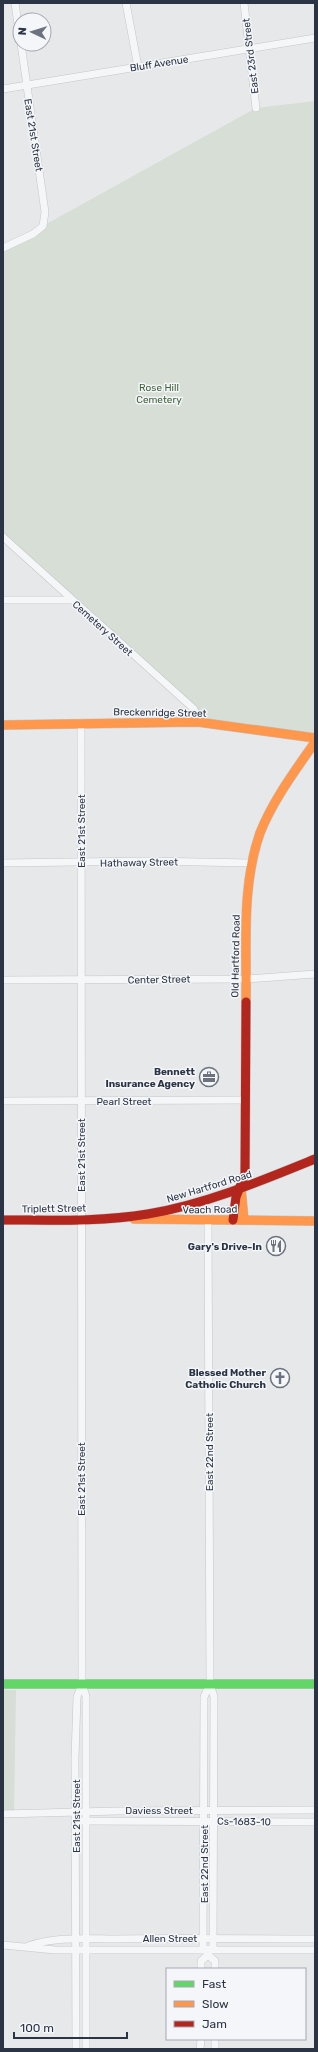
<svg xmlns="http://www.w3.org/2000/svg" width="318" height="2052" viewBox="0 0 318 2052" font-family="Rubik,sans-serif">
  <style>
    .green { fill: #d6ded6 }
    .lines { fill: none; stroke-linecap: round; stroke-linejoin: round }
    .street-casing { stroke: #c4c6c8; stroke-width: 8 }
    .fast-casing { stroke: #c4c6c8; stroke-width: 10 }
    .slow-casing { stroke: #c4c6c8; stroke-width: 10 }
    .jam-casing { stroke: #c4c6c8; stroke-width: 10 }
    .street { stroke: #f5f6f7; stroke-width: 7 }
    .fast { stroke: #63d668; stroke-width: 9 }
    .slow { stroke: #ff974d; stroke-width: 9 }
    .jam { stroke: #b3261e; stroke-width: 9 }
    .labels { text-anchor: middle; stroke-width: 3; stroke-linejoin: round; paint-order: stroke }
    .street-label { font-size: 10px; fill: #2b3445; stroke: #f4f6f9 }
    .park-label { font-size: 10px; fill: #3f6138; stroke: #f4f6f9 }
    .poi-label { font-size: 10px; font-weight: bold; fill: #2b3445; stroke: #f4f6f9; text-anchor: end }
  </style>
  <rect width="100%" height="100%" fill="#e6e8ea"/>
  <g class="green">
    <path d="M315,101v637l-117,-16 -4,-13 -191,-172v-289l253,-140z"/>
    <path d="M3,1690h13l-2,120h-11z"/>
  </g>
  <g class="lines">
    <g class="street-casing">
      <g id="street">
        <path d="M15,3l5,36"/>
        <path d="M126,3l12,64"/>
        <path d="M244,3l12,105"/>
        <path d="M3,89l312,-51"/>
        <path d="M3,248l30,-14 10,-8 2,-14 -24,-168"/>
        <path d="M3,537l191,172 4,13"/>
        <path d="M3,600h69"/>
        <path d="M81,723l1,961 4,12v353"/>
        <path d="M3,863l145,-2 102,2"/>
        <path d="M3,980l243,-1 69,-5"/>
        <path d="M3,1101l243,-1"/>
        <path d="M208,1221l2,463 4,13 -1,252"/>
        <path d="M3,1814l114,-3 198,-1"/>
        <path d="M81,1821l234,1"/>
        <path d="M3,1945l52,5h260"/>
        <path d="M28,1946c28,-10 59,-7 88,-7 66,-1 133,0 199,0"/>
        <path d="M208,1949v6l7,6v8"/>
        <path d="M203,1950l1,-253 6,-13"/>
        <path d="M201,1969v-8l7,-6"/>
        <path d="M215,2039v10"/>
        <path d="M76,2049l-1,-291 2,-61 5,-13"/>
        <path d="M200,2049l1,-10"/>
      </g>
    </g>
    <g class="fast-casing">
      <path id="fast" d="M3,1684h312"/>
    </g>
    <g class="slow-casing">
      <g id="slow">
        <path d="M3,725l195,-3 117,16"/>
        <path d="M246,1002c1,-56 -5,-115 14,-169 13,-33 35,-62 55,-91"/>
        <path d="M241,1188l3,32"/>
        <path d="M134,1219l181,2"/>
      </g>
    </g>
    <g class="jam-casing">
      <g id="jam">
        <path d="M3,1220c48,0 97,2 145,-6 58,-10 113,-33 167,-55"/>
        <path d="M233,1220l3,-23 9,-23 1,-172"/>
      </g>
    </g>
    <use href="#street" class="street"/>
    <use href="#fast" class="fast"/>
    <use href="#slow" class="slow"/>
    <use href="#jam" class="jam"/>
  </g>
  <defs>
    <g id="office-ring" transform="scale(1)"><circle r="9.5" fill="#f4f6f9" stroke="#6c737f" stroke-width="1.5"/><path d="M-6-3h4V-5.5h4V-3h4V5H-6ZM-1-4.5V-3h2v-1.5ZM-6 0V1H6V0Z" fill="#6c737f"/></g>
    <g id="restaurant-ring" transform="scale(1)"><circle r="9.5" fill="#f4f6f9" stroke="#6c737f" stroke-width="1.5"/><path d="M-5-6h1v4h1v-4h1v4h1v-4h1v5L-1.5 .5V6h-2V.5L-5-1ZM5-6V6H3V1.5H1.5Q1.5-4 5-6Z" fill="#6c737f"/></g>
    <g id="church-ring" transform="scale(1)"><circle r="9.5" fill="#f4f6f9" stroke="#6c737f" stroke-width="1.5"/><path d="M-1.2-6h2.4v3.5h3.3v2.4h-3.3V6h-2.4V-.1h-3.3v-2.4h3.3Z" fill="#6c737f"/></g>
  </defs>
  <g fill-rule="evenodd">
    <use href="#office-ring" x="209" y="1077"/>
    <use href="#restaurant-ring" x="276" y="1246"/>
    <use href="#church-ring" x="280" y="1378"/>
  </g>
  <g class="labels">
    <g class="street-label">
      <text transform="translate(250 56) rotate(-97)" y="4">East 23rd Street</text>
      <text transform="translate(159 63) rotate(-9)" y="4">Bluff Avenue</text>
      <text transform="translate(34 135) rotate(81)" y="4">East 21st Street</text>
      <text transform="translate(103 628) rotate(42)" y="4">Cemetery Street</text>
      <text transform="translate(160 712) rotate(1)" y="4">Breckenridge Street</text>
      <text transform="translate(81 831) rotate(-90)" y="4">East 21st Street</text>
      <text transform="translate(139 862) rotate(-1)" y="4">Hathaway Street</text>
      <text transform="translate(235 956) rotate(-89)" y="4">Old Hartford Road</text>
      <text transform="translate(159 979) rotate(-1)" y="4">Center Street</text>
      <text x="124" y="1105">Pearl Street</text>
      <text transform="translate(81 1155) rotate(-90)" y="4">East 21st Street</text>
      <text transform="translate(209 1186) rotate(-17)" y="4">New Hartford Road</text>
      <text transform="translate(54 1208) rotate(-1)" y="4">Triplett Street</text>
      <text transform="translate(210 1209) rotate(-1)" y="4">Veach Road</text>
      <text transform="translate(209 1452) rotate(-90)" y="4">East 22nd Street</text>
      <text transform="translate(81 1479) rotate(-90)" y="4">East 21st Street</text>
      <text x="159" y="1814">Daviess Street</text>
      <text transform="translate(76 1816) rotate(-90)" y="4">East 21st Street</text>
      <text transform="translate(244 1821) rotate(1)" y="4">Cs-1683-10</text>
      <text transform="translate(204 1864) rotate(-90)" y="4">East 22nd Street</text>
      <text x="170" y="1942">Allen Street</text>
    </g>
    <g class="park-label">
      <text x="159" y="391">Rose Hill<tspan x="159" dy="12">Cemetery</tspan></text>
    </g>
    <g class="poi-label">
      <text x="195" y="1075">Bennett<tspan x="195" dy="12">Insurance Agency</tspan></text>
      <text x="262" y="1250">Gary's Drive-In</text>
      <text x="266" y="1376">Blessed Mother<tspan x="266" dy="12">Catholic Church</tspan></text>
    </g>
  </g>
  <rect width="318" height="2052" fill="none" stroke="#2b3445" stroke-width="8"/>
  <rect x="166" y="1968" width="140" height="72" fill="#f4f6f9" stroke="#a4a8b1"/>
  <rect x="174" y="1981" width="20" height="6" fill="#63d668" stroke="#a4a8b1"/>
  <text x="202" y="1988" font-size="12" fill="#2b3445">Fast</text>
  <rect x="174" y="2001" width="20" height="6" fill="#ff974d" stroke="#a4a8b1"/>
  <text x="202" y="2008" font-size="12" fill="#2b3445">Slow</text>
  <rect x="174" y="2021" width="20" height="6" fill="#b3261e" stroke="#a4a8b1"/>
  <text x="202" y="2028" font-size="12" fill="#2b3445">Jam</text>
  <g transform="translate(32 32) rotate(274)"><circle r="19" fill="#f4f6f9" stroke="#a4a8b1"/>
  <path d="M0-3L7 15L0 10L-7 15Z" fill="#6c737f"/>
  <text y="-6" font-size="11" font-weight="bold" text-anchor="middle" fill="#2b3445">N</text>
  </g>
  <path d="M14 2032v6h113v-6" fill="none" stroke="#2b3445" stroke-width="2"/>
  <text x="20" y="2032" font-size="12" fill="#2b3445" stroke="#f4f6f9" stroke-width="3" paint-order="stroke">100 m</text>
</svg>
